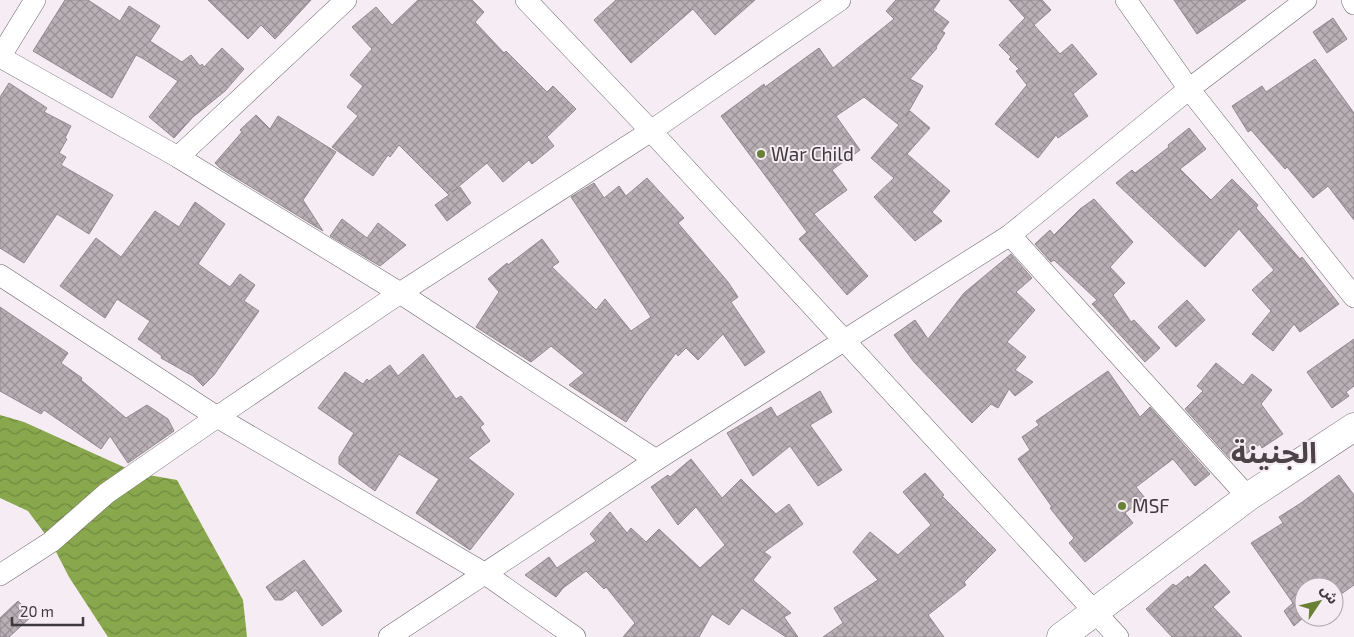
<svg xmlns="http://www.w3.org/2000/svg" width="1354" height="637" viewBox="0 0 1354 637" font-family="'Exo 2','Noto Sans Arabic',sans-serif">
  <style>
    .water { fill: url(#water-waves) }
    .building { fill: url(#building-cross-hatch); stroke: #92898f }
    .lines { fill: none; stroke-linecap: round; stroke-linejoin: round }
    .minor-casing { stroke: #70686d; stroke-width: 22 }
    .tertiary-casing { stroke: #70686d; stroke-width: 29 }
    .minor { stroke: #fff; stroke-width: 21 }
    .tertiary { stroke: #fff; stroke-width: 28 }
    .poi-dot { fill: #688134; stroke: #f6ecf3; stroke-width: 2 }
    .labels { text-anchor: middle; stroke-width: 4; stroke-linejoin: round; paint-order: stroke }
    .poi-label { font-size: 19px; fill: #3d393c; stroke: #f6ecf3; text-anchor: start }
    .town-label { font-size: 29px; font-weight: bold; fill: #4b4348; stroke: #f6ecf3 }
  </style>
  <defs>
    <pattern id="water-waves" width="16" height="10" patternUnits="userSpaceOnUse" patternTransform="scale(1.25)"><rect width="16" height="10" fill="#89a84d"/><path d="M0 5q4-4 8 0t8 0" fill="none" stroke="#718a41"/></pattern>
    <pattern id="building-cross-hatch" width="8" height="8" patternUnits="userSpaceOnUse" patternTransform="scale(1.25)"><rect width="8" height="8" fill="#b9b0b6"/><path d="M0 0l8 8M0 8l8-8" fill="none" stroke="#989095"/></pattern>
  </defs>
  <rect width="100%" height="100%" fill="#f6ecf3"/>
  <path class="water" d="M0,415l24,7 113,51 40,7 66,120 4,37h-139l-39,-60 -18,-35 -23,-31 -28,-13z"/>
  <g class="building">
    <path d="M65,0h23l32,21 9,-15 31,20 -10,15 32,21 9,-7 9,11 2,-2 2,3 18,-19 22,21 -19,22 -32,26 -19,21 -25,-21 29,-36 -36,-23 -6,-3 -24,43 -79,-47z"/>
    <path d="M208,0h103l-36,39 -14,-14 -13,14z"/>
    <path d="M418,0h54l12,12 -9,10 29,31 2,-2 41,41 6,-6 23,23 -29,28 7,9 -22,18 -3,-4 -26,22 -16,-19 -35,29 8,-5 11,16 -24,18 -12,-16 14,-10 -50,-50 -9,12 -2,-2 -15,21 -41,-29 26,-31 -11,-9 16,-21 -13,-11 22,-26 -20,-22 24,-20 16,18z"/>
    <path d="M616,0h139l-40,35 -22,-26 -62,54 -37,-43z"/>
    <path d="M896,0h44l-7,10 16,12 -7,9 3,2 -9,14 1,1 -27,31 13,7 -17,30 4,-5 20,17 -23,26 43,37 -18,21 10,9 -27,20 -41,-44 20,-19 -23,-20 28,-33 -35,-28 -28,19 24,34 -28,20 15,20 -33,24 54,62 -21,19 -48,-56 8,-7 -86,-116 43,-32 1,3 54,-39 14,20 61,-49 -8,-8z"/>
    <path d="M1009,0h33l9,10 -17,15 26,29 12,-10 25,30 -24,20 15,22 -30,22 -2,-3 -18,23 -43,-34 32,-39 -11,-14 3,-2 -10,-10 2,-2 -12,-12 26,-27z"/>
    <path d="M1174,0h72l-49,34z"/>
    <path d="M1333,18l14,21 -20,14 -14,-21z"/>
    <path d="M1315,59l39,54v107l-26,-34 -15,12 -26,-31 -2,2 -34,-39 -3,2 -16,-26 30,-20 4,6z"/>
    <path d="M9,83l38,25 -3,4 27,14 -6,12 2,1 -8,14 7,4 -5,8 52,30 -24,39 -32,-20 -33,49 -24,-15v-151z"/>
    <path d="M256,115l14,14 8,-13 58,36 -33,48 20,31 -103,-63 -5,-5 27,-31 -2,-2z"/>
    <path d="M1189,128l17,21 -26,20 31,31 21,-21 26,26 -2,3 44,51 2,-2 37,47 -39,28 -6,-8 -21,27 -21,-17 19,-23 -19,-21 22,-20 -35,-41 -34,38 -89,-84 16,-13 3,3 34,-26 -1,-2z"/>
    <path d="M647,178l37,40 -6,5 50,59 10,15 -7,5 34,50 -20,14 -22,-32 -25,26 -12,-12 -8,8 -2,-3 -29,38 -21,31 -57,-37 15,-12 -33,-27 -20,16 -55,-35 23,-35 -11,-13 19,-16 1,2 34,-26 17,23 -7,5 44,43 9,-11 26,32 20,-14 -80,-120 23,-14 10,15 15,-12 7,10z"/>
    <path d="M1094,199l39,43 -23,25 15,16 -12,12 18,27 3,-2 26,28 -15,14 -53,-58 5,-4 -43,-40 -3,2 -16,-18 15,-14 4,5 26,-26z"/>
    <path d="M195,202l30,22 -27,40 32,23 10,-13 15,11 -11,16 15,10 -45,64 -11,11 -10,-10 -32,-18 1,-2 -24,-17 12,-18 -33,-22 -12,19 -45,-32 36,-48 25,19 34,-46 24,16z"/>
    <path d="M342,219l25,19 11,-15 28,22 -26,21 -50,-30z"/>
    <path d="M1011,254l21,24 -16,14 19,18 -28,32 19,15 -11,13 18,12 -18,14 -6,-7 -11,19 -7,-4 -19,19 -58,-61 -20,-27 21,-15 13,19 36,-46z"/>
    <path d="M1187,300l18,20 -29,27 -18,-20z"/>
    <path d="M0,307l68,46 -7,10 21,15 -1,2 45,38 21,-13 21,14 6,12 -46,32 -18,-27 -9,13 -57,-39 -3,4 -41,-23z"/>
    <path d="M1354,339v47l-8,6 3,4 -17,12 -25,-36z"/>
    <path d="M423,354l33,45 5,-3 23,28 -4,3 10,14 -22,17 46,36 -44,56 -54,-37 23,-34 -40,-25 -24,37 -36,-27v-7l15,-24 -36,-25 27,-36 18,12 4,-5 2,2 21,-16 8,11z"/>
    <path d="M1216,363l27,22 9,-11 20,16 -11,14 22,30 -21,14 -2,-4 -24,17 -3,-5 -3,3 -45,-50 18,-18 -6,-5z"/>
    <path d="M1108,371l32,46 10,-10 60,67 -15,12 -22,-27 -37,28 9,11 -20,15 8,10 -48,39 -16,-19 5,-5 -24,-30 2,-1 -34,-48 12,-9 -8,-13 17,-12 -3,-4z"/>
    <path d="M820,391l12,21 -22,13 32,45 -24,16 -28,-40 -37,30 -26,-43 44,-26 6,10z"/>
    <path d="M691,459l31,39 19,-19 35,35 13,-10 14,20 -39,28 7,5 -18,23 38,33 -7,4 14,20h-12l-44,-29 -13,17 -17,-11 -13,23h-76l12,-14 -29,-36 -2,2 -18,-18 -23,17 -7,9 -31,-22 24,-18 8,11 39,-27 -6,-7 20,-22 17,21 4,-5 15,14 13,-13 41,39 25,-23 -29,-38 -18,18 -27,-38 17,-12 2,2z"/>
    <path d="M925,473l19,22 -2,1 54,54 -32,32 2,3 -38,30 16,22h-121l20,-14 -9,-15 44,-28 -25,-28 17,-20 28,23 33,-30 -28,-33z"/>
    <path d="M1339,475l15,20v90l-20,14v-12h-30v30l-10,9 -10,-15 9,-8 -42,-60 32,-20 -4,-6 22,-14z"/>
    <path d="M304,560l38,51 -20,15 -26,-36 -14,10h-7l-9,-13z"/>
    <path d="M1205,564l25,28 -17,15 29,30h-70l-26,-28 27,-25 3,2 12,-10 1,2z"/>
    <path d="M18,601l14,15 -23,21h-9v-19z"/>
  </g>
  <g class="lines">
    <g class="minor-casing">
      <g id="minor">
        <path d="M526,0l125,131 467,506"/>
        <path d="M1126,0l63,89 165,208"/>
        <path d="M1352,0l2,4"/>
        <path d="M0,57l178,100 222,136 256,167"/>
        <path d="M0,57l35,-57"/>
        <path d="M178,157l168,-157"/>
        <path d="M1010,235l238,262"/>
        <path d="M0,275l217,142 267,156 91,64"/>
        <path d="M0,575l51,-33 56,-49 110,-76 183,-124 251,-162 189,-131"/>
        <path d="M389,637l267,-177 354,-225 179,-146 117,-89"/>
      </g>
    </g>
    <g class="tertiary-casing">
      <path id="tertiary" d="M1061,637l187,-140 106,-70"/>
    </g>
    <use href="#minor" class="minor"/>
    <use href="#tertiary" class="tertiary"/>
  </g>
  <g class="poi-dot">
    <circle cx="761" cy="154" r="5"/>
    <circle cx="1122" cy="506" r="5"/>
  </g>
  <g class="labels">
    <g class="poi-label">
      <text x="771" y="161">War Child</text>
      <text x="1132" y="513">MSF</text>
    </g>
    <g class="town-label">
      <text x="1274" y="463">الجنينة</text>
    </g>
  </g>
  <g transform="translate(1319 602) rotate(55)"><circle r="24" fill="#f6ecf3" stroke="#aca4aa"/>
  <path d="M0-4L9 19L0 12L-9 19Z" fill="#688134"/>
  <text y="-8" font-size="14" font-weight="bold" text-anchor="middle" fill="#3d393c">ش</text>
  </g>
  <path d="M12 617v8h71v-8" fill="none" stroke="#3d393c" stroke-width="2.5"/>
  <text x="20" y="617" font-size="15" fill="#3d393c" stroke="#f6ecf3" stroke-width="4" paint-order="stroke">20 m</text>
</svg>
